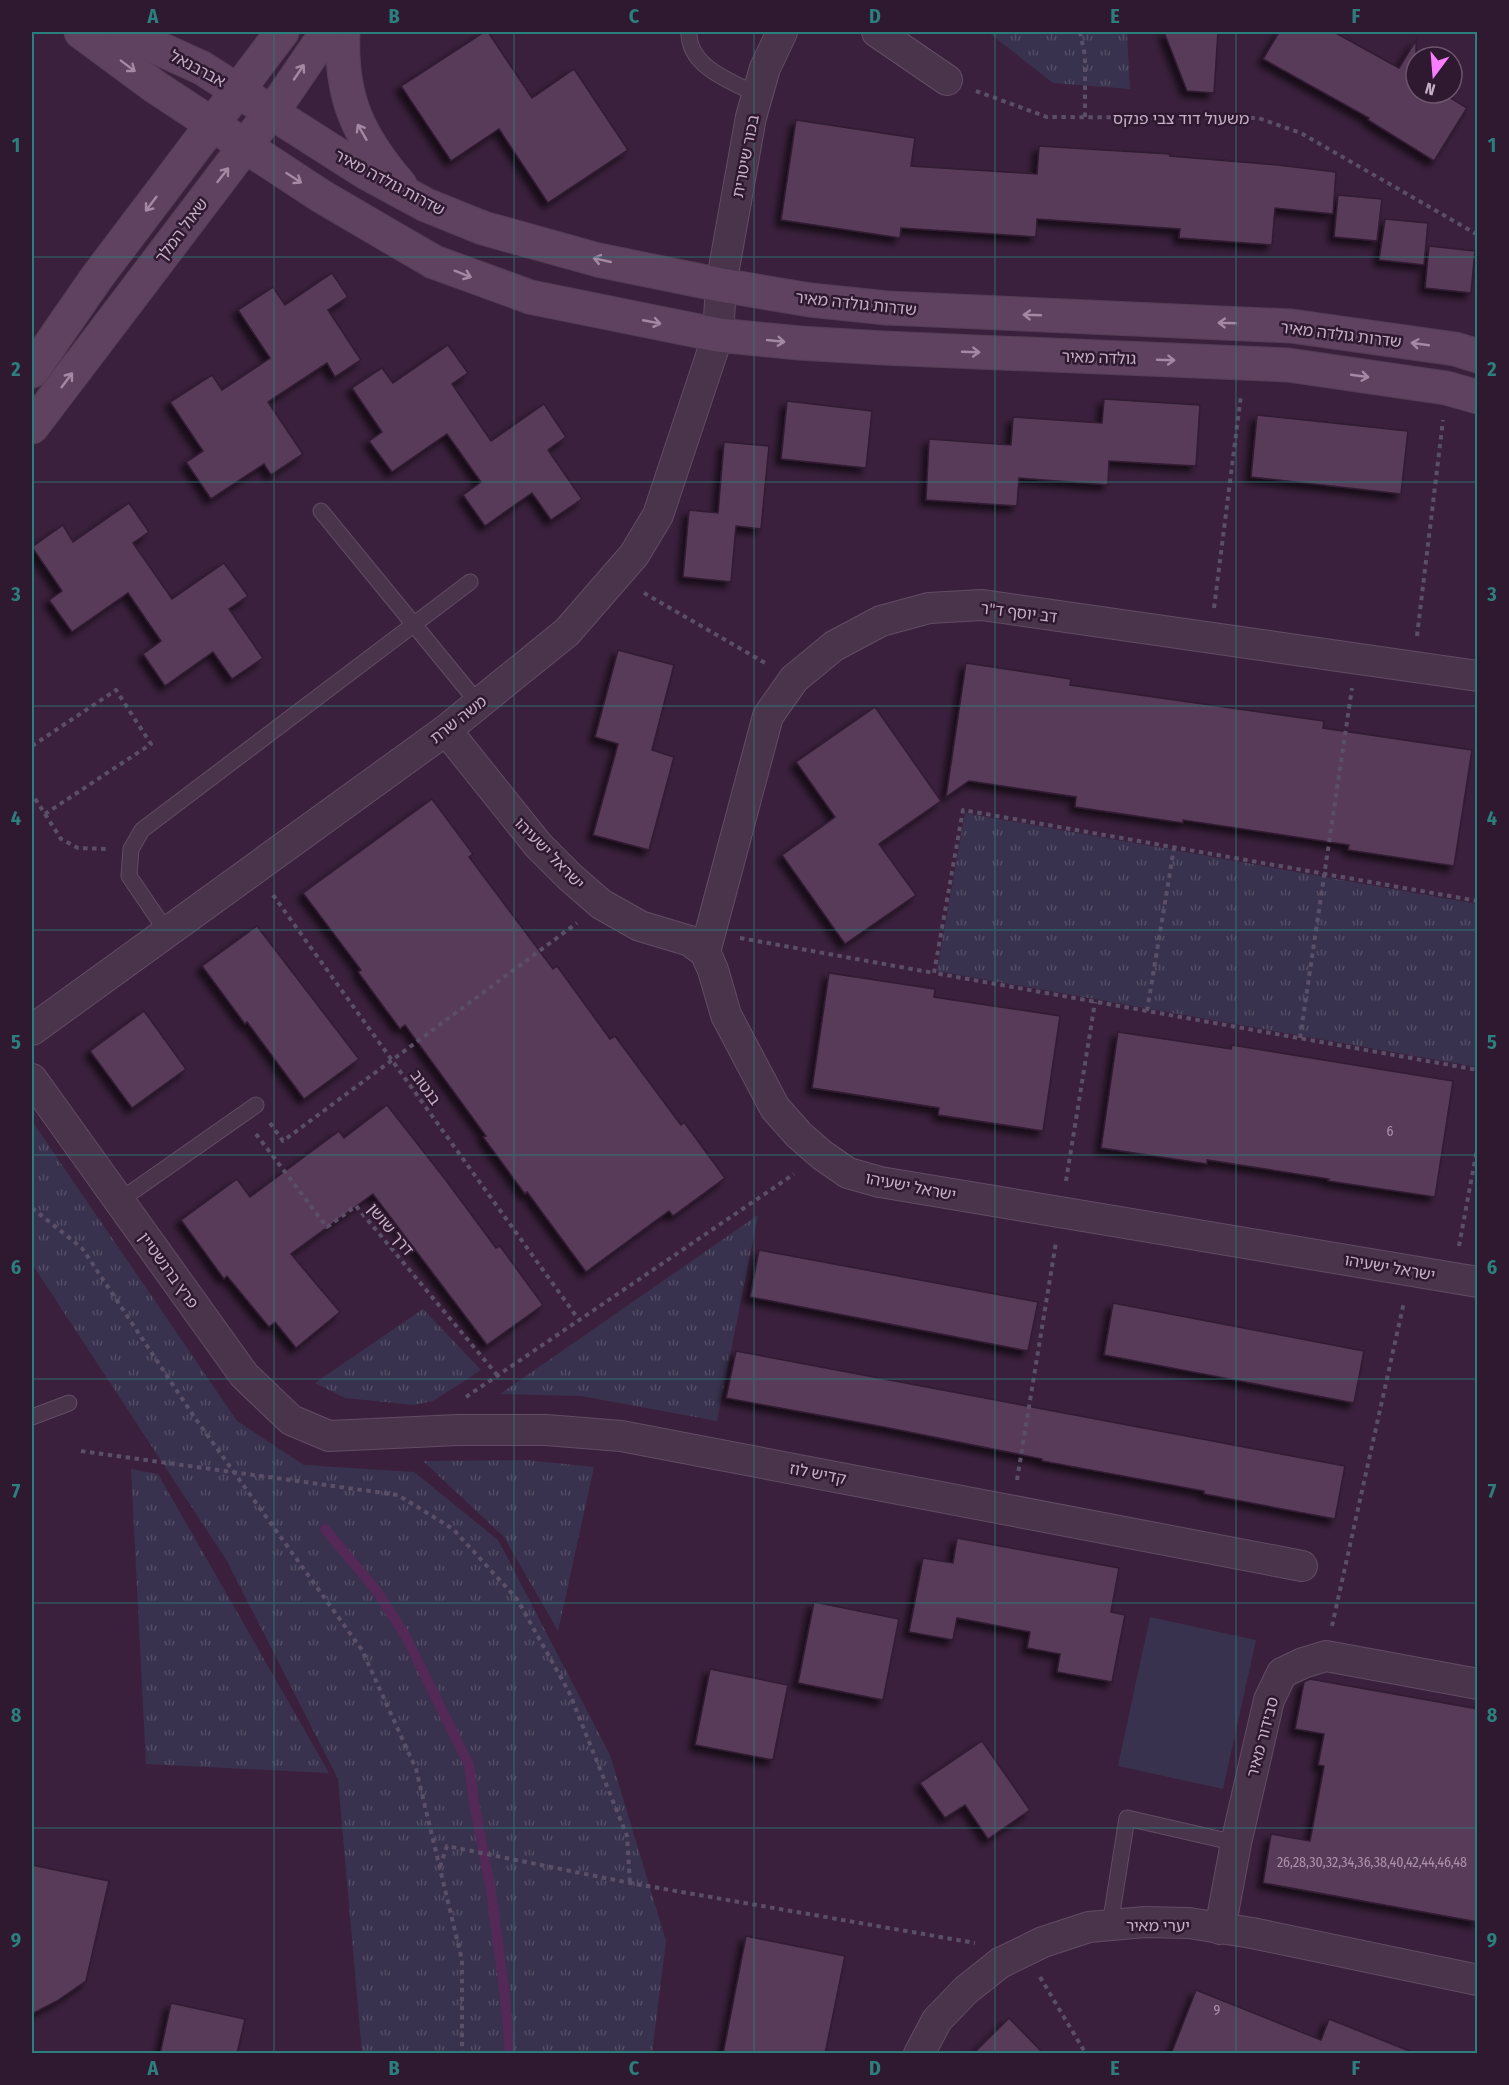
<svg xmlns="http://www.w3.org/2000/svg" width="1509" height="2085" viewBox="0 0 1509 2085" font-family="'Fira Sans Condensed','Noto Sans Hebrew',sans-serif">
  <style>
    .grass { fill: url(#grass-tufts) }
    .garden { fill: #39324e }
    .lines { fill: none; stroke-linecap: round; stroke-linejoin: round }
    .stream { stroke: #542857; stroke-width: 10 }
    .building { fill: #583a59; stroke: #311b33; stroke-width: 1.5; filter: url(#shadow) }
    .lane-casing { stroke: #624c64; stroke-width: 17 }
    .street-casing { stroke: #624c64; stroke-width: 32 }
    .secondary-casing { stroke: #543d55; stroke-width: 35 }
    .path { stroke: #5b4e67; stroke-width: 4; stroke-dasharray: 4.5 4.5; stroke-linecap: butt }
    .lane { stroke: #4a344c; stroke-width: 15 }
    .street { stroke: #4a344c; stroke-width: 30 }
    .secondary { stroke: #5f425f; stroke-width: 33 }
    .oneway { stroke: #a389a3 }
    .grid { fill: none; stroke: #2b7f7c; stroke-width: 1.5; stroke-opacity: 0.55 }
    .labels { text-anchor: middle; stroke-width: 5; stroke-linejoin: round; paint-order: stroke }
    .number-label { font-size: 14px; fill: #ab92ac }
    .street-label { font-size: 16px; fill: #c7afc8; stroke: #2f1931 }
    .neatline { fill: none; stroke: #2b7f7c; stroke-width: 2 }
    .grid-label { font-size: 20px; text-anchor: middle; font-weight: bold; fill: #2b7f7c }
  </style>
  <defs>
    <pattern id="grass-tufts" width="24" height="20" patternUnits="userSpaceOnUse" patternTransform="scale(1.5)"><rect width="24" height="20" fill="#39324e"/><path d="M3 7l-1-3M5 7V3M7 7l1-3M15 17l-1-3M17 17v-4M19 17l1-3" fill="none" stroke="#544d66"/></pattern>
    <filter id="shadow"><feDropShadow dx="-5.5" dy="5.5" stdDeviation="3" flood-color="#0009"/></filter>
  </defs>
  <rect width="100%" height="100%" fill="#3a203c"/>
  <g class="grass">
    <path d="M988,32h139l3,57 -77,-6z"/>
    <path d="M965,813l512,91v163l-540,-96z"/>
    <path d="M32,1121l205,300 67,44 110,7 84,68 112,215 56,186 -14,112h-290l-24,-274 -111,-218 -195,-297z"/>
    <path d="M758,1215l-41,206 -136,-25 -81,-2z"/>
    <path d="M423,1309l58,61 -48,31 -19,4 -69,-7 -30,-15z"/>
    <path d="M526,1460l68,7 -36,164 -54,-94 -81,-76z"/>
    <path d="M131,1469l27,5 171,299 -183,-9z"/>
  </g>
  <path class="garden" d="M1150,1617l106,23 -33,149 -105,-23z"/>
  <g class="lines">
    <path class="stream" d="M325,1529l51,61 29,45 64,130 5,38 17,88 14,105 5,58"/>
  </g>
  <g class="building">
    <path d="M484,32h4l44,66 42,-29 54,81 -80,53 -49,-74 -48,32 -50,-75z"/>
    <path d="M1164,32h54l-4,61 -27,-2z"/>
    <path d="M1279,32h55l65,36 17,-28v53h27l24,15 -33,53 -66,-41 1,-2 -106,-59z"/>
    <path d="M796,120l119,18 -4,28 126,8 2,-28 131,8v2l108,9 58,7 -3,42 -58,-6 -3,37 -93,-7 1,-9 -143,-10 -1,18 -135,-9 -1,10 -119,-18z"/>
    <path d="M1338,195l44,4 -5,42 -43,-4z"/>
    <path d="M1385,219l43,4 -4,42 -45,-5z"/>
    <path d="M1429,246l46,5 -4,42 -46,-5z"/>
    <path d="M332,273l16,24 -20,13 33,50 -26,17 -8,-14 -59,39 35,52 -32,21 -7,-11 -53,35 -25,-37 17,-11 -33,-49 42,-27 10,15 48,-32 -32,-48 35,-23 12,18z"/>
    <path d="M448,345l20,28 -16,11 39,57 53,-37 22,33 -18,13 34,49 -31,21 -19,-27 -47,33 -22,-31 18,-13 -34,-48 -55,38 -23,-31 13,-9 -30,-44 30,-20 11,15z"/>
    <path d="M1104,399l96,6 -4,61 -87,-5 -1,24 -89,-7 -2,28 -91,-6 3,-61 82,6 2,-28 89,6z"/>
    <path d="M787,401l85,10 -6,57 -85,-9z"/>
    <path d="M1257,415l151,16 -7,63 -150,-17z"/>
    <path d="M724,442l45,4 -8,83 -25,-3 -5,56 -48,-5 6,-67 29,3z"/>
    <path d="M129,503l20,29 -16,11 39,56 52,-36 24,33 -19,13 34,49 -31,21 -19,-27 -48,34 -22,-32 18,-13 -33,-48 -56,39 -23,-32 13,-9 -30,-44 31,-22 10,17z"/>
    <path d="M618,650l56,15 -22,85 22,7 -25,93 -56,-15 25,-91 -23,-7z"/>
    <path d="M966,663l105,16 -1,6 254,36 -1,7 149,22 -18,116 -106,-16 1,-5 -166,-25v3l-108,-16 1,-10 -107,-16 -23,16z"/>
    <path d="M875,707l66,94 -62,43 37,51 -71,49 -63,-89 53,-38 -39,-55z"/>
    <path d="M432,799l41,55 -4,3 84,112 4,-3 53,73 5,-3 66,89 3,-3 41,56 -52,38 -4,-5 -83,61 -59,-80 -2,2 -42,-57 3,-1 -81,-111 -5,4 -42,-57 3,-2 -58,-77z"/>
    <path d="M257,926l102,133 -55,40 -57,-77 -2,2 -43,-58z"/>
    <path d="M829,973l106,16 -1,8 126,19 -17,115 -105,-16 1,-7 -127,-20z"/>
    <path d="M144,1011l42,58 -54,39 -42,-57z"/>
    <path d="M1118,1032l113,17 1,-4 221,36 -18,116 -107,-16 1,-2 -122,-19v4l-106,-16z"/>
    <path d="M387,1105l58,74 51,69 4,-2 43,59 -56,40 -114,-151 -82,60 49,58 -44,36 -21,-26 -6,5 -42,-51 -3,3 -43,-59 56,-41 13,18 89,-66 5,7z"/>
    <path d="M759,1250l279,52 -10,49 -278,-54z"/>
    <path d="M1113,1303l251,48 -10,52 -250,-48z"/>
    <path d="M736,1351l609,115 -10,53 -131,-25v-3l-162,-30v-2l-158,-32 -158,-29z"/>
    <path d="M957,1538l162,30 -8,44 14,3 -13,67 -55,-10 3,-18 -33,-6 3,-16 -73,-14 -4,22 -44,-8 14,-74 30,5z"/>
    <path d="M814,1602l85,17 -16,81 -85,-17z"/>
    <path d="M710,1669l78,16 -15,75 -78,-15z"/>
    <path d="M1310,1679l168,30v213l-215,-39 8,-49 39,7 14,-75 -6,-1 6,-31 -29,-5 9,-47z"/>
    <path d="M982,1741l48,69 -42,29 -23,-34 -20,13 -25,-35z"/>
    <path d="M32,1865l77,16 -23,100 -29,20 -25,13z"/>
    <path d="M746,1936l99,20 -20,98h-102z"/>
    <path d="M1196,1990l125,50 8,-21 83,33v2h-241z"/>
    <path d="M171,2003l74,16 -8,35h-77z"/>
    <path d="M1009,2018l35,36h-71z"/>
  </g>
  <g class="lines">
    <g class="lane-casing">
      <g id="lane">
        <path d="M689,32c-1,35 42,49 69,63"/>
        <path d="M321,511l158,193"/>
        <path d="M167,932l-38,-56 2,-27 11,-19 328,-248"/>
        <path d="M119,1201l137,-96"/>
        <path d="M32,1417l37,-14"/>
        <path d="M1110,1925l17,-107 109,25"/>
      </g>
    </g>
    <g class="street-casing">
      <g id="street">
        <path d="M877,32l70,48"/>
        <path d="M446,730l92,115 32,32 31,27 39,22 50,15 15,11 8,18 13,45 49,93 24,27 23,20 26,18 32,9 598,100"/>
        <path d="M705,952l63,-236 26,-37 40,-33 47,-25 48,-13 53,-3 496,71"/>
        <path d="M32,1030l414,-300 121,-98 67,-77 24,-40 60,-180 3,-50 30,-168 14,-49 17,-36"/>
        <path d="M32,1079l212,296 47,45 38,16 129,-6h88l75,6 681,130"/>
        <path d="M1220,1929l16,-86 33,-143 13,-27 21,-10 23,-7 152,28"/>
        <path d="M919,2054l18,-34 29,-30 34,-27 43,-21 46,-15 56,-5 44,1 63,10 226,47"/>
      </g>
    </g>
    <g class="secondary-casing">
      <g id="secondary">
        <path d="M81,32l73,54 167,110 58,34 55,32 96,35 188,38 81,8 84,5 405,17 158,23 32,9"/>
        <path d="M123,32l79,36 163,104 61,33 57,23 115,32 123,25 89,15 77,8 404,18 164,23 23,7"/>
        <path d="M343,32c-3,65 15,104 57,153"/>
        <path d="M32,371l65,-94 185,-245"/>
        <path d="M32,427l252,-332 43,-63"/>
      </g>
    </g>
    <g class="path">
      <path d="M1080,32l5,24v62"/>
      <path d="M976,91l71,26 211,1 43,15 177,102"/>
      <path d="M644,593l123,71"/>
      <path d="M1214,608l27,-213"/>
      <path d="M1417,636l26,-216"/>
      <path d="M32,746l84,-56 35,54 -106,70 -13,-20"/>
      <path d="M45,814l16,25 17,9 31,1"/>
      <path d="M273,895l306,425"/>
      <path d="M1478,901l-515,-91 -29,163 544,97"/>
      <path d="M740,938l194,35"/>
      <path d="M1147,1011l27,-163"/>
      <path d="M1300,1038l52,-350"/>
      <path d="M270,1123l13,18 294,-218"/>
      <path d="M256,1134l71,93 29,-21 142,170"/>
      <path d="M1066,1181l29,-179"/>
      <path d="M32,1208l50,40 113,170 167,232 54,119 46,191v94"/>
      <path d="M1459,1246l19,-102"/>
      <path d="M466,1397l328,-223"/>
      <path d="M81,1451l317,44 55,34 64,70 52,93 58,144 3,47"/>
      <path d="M1017,1480l39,-238"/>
      <path d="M1332,1626l72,-324"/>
      <path d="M440,1867l7,-21 183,37 345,60"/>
      <path d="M1040,1977l46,77"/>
    </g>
    <use href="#lane" class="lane"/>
    <use href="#street" class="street"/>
    <use href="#secondary" class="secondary"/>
  </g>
  <defs><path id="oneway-shaft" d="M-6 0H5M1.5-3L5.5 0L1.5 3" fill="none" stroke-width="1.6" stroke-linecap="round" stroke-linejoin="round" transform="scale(1.5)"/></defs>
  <g class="oneway">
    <use href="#oneway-shaft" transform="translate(128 66) rotate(37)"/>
    <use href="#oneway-shaft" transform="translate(299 72) rotate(-56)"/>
    <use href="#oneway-shaft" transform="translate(362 132) rotate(-120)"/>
    <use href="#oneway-shaft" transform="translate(223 175) rotate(-52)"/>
    <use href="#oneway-shaft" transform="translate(294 178) rotate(33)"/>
    <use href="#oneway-shaft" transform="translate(151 204) rotate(127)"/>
    <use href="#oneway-shaft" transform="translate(602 260) rotate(-167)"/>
    <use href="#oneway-shaft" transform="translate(463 274) rotate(22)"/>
    <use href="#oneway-shaft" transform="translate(1032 315) rotate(-178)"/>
    <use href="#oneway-shaft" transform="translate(652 322) rotate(11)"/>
    <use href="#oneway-shaft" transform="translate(1227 323) rotate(-178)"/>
    <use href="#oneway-shaft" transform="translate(776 341) rotate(6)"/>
    <use href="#oneway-shaft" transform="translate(1420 344) rotate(-172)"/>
    <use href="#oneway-shaft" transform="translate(971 352) rotate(2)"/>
    <use href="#oneway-shaft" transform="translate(1166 360) rotate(2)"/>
    <use href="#oneway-shaft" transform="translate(1360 376) rotate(8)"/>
    <use href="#oneway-shaft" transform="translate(67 380) rotate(-53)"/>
  </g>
  <path class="grid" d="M274,32v2022M514,32v2022M754,32v2022M995,32v2022M1236,32v2022M32,257h1446M32,482h1446M32,706h1446M32,930h1446M32,1155h1446M32,1379h1446M32,1603h1446M32,1828h1446"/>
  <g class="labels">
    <g class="number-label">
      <text x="1390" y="1136">6</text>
      <text x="1372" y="1867">26,28,30,32,34,36,38,40,42,44,46,48</text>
      <text x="1217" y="2015">9</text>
    </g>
    <g class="street-label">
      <text transform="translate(198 68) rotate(28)" y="6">אברבנאל</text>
      <text x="1181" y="124">משעול דוד צבי פנקס</text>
      <text transform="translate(745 156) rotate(-79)" y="6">בכור שיטרית</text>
      <text transform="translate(390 182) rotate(28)" y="6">שדרות גולדה מאיר</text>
      <text transform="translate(181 230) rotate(-53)" y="6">שאול המלך</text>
      <text transform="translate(856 303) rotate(6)" y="6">שדרות גולדה מאיר</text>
      <text transform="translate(1341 334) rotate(7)" y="6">שדרות גולדה מאיר</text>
      <text transform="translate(1099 357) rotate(2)" y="6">גולדה מאיר</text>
      <text transform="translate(1019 612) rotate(7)" y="6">דב יוסף ד"ר</text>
      <text transform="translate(458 719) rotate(-38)" y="6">משה שרת</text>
      <text transform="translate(550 853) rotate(46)" y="6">ישראל ישעיהו</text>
      <text transform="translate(426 1087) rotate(54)" y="6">בנטוב</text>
      <text transform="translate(911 1186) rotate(11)" y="6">ישראל ישעיהו</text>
      <text transform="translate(391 1229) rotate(50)" y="6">דרך שושן</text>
      <text transform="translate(1390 1267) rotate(10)" y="6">ישראל ישעיהו</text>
      <text transform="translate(169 1270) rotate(54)" y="6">פרץ ברנשטיין</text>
      <text transform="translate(818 1473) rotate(11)" y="6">קדיש לוז</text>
      <text transform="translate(1262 1737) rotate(-75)" y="6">סבידור מאיר</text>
      <text x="1158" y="1931">יערי מאיר</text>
    </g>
  </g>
  <rect width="1509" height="2085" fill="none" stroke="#2f1931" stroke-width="66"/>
  <g transform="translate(1434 75) rotate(196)"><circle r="28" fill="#2f1931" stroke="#6c556d" stroke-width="1.5"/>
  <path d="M0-4.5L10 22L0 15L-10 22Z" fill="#fa7dff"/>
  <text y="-9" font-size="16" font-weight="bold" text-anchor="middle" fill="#c7afc8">N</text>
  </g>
  <rect x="33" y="33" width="1443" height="2019" class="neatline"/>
  <g class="grid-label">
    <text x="153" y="23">A</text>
    <text x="394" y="23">B</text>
    <text x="634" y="23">C</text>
    <text x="875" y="23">D</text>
    <text x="1115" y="23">E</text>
    <text x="1356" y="23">F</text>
    <text x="16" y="152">1</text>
    <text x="1492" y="152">1</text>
    <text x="16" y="376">2</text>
    <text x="1492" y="376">2</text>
    <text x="16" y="601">3</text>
    <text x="1492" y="601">3</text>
    <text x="16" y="825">4</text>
    <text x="1492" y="825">4</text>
    <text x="16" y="1049">5</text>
    <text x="1492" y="1049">5</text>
    <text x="16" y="1274">6</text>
    <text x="1492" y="1274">6</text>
    <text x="16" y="1498">7</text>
    <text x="1492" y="1498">7</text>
    <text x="16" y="1722">8</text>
    <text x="1492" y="1722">8</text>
    <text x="16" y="1947">9</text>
    <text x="1492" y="1947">9</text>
    <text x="153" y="2075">A</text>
    <text x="394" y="2075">B</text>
    <text x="634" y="2075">C</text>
    <text x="875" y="2075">D</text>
    <text x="1115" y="2075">E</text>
    <text x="1356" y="2075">F</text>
  </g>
</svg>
